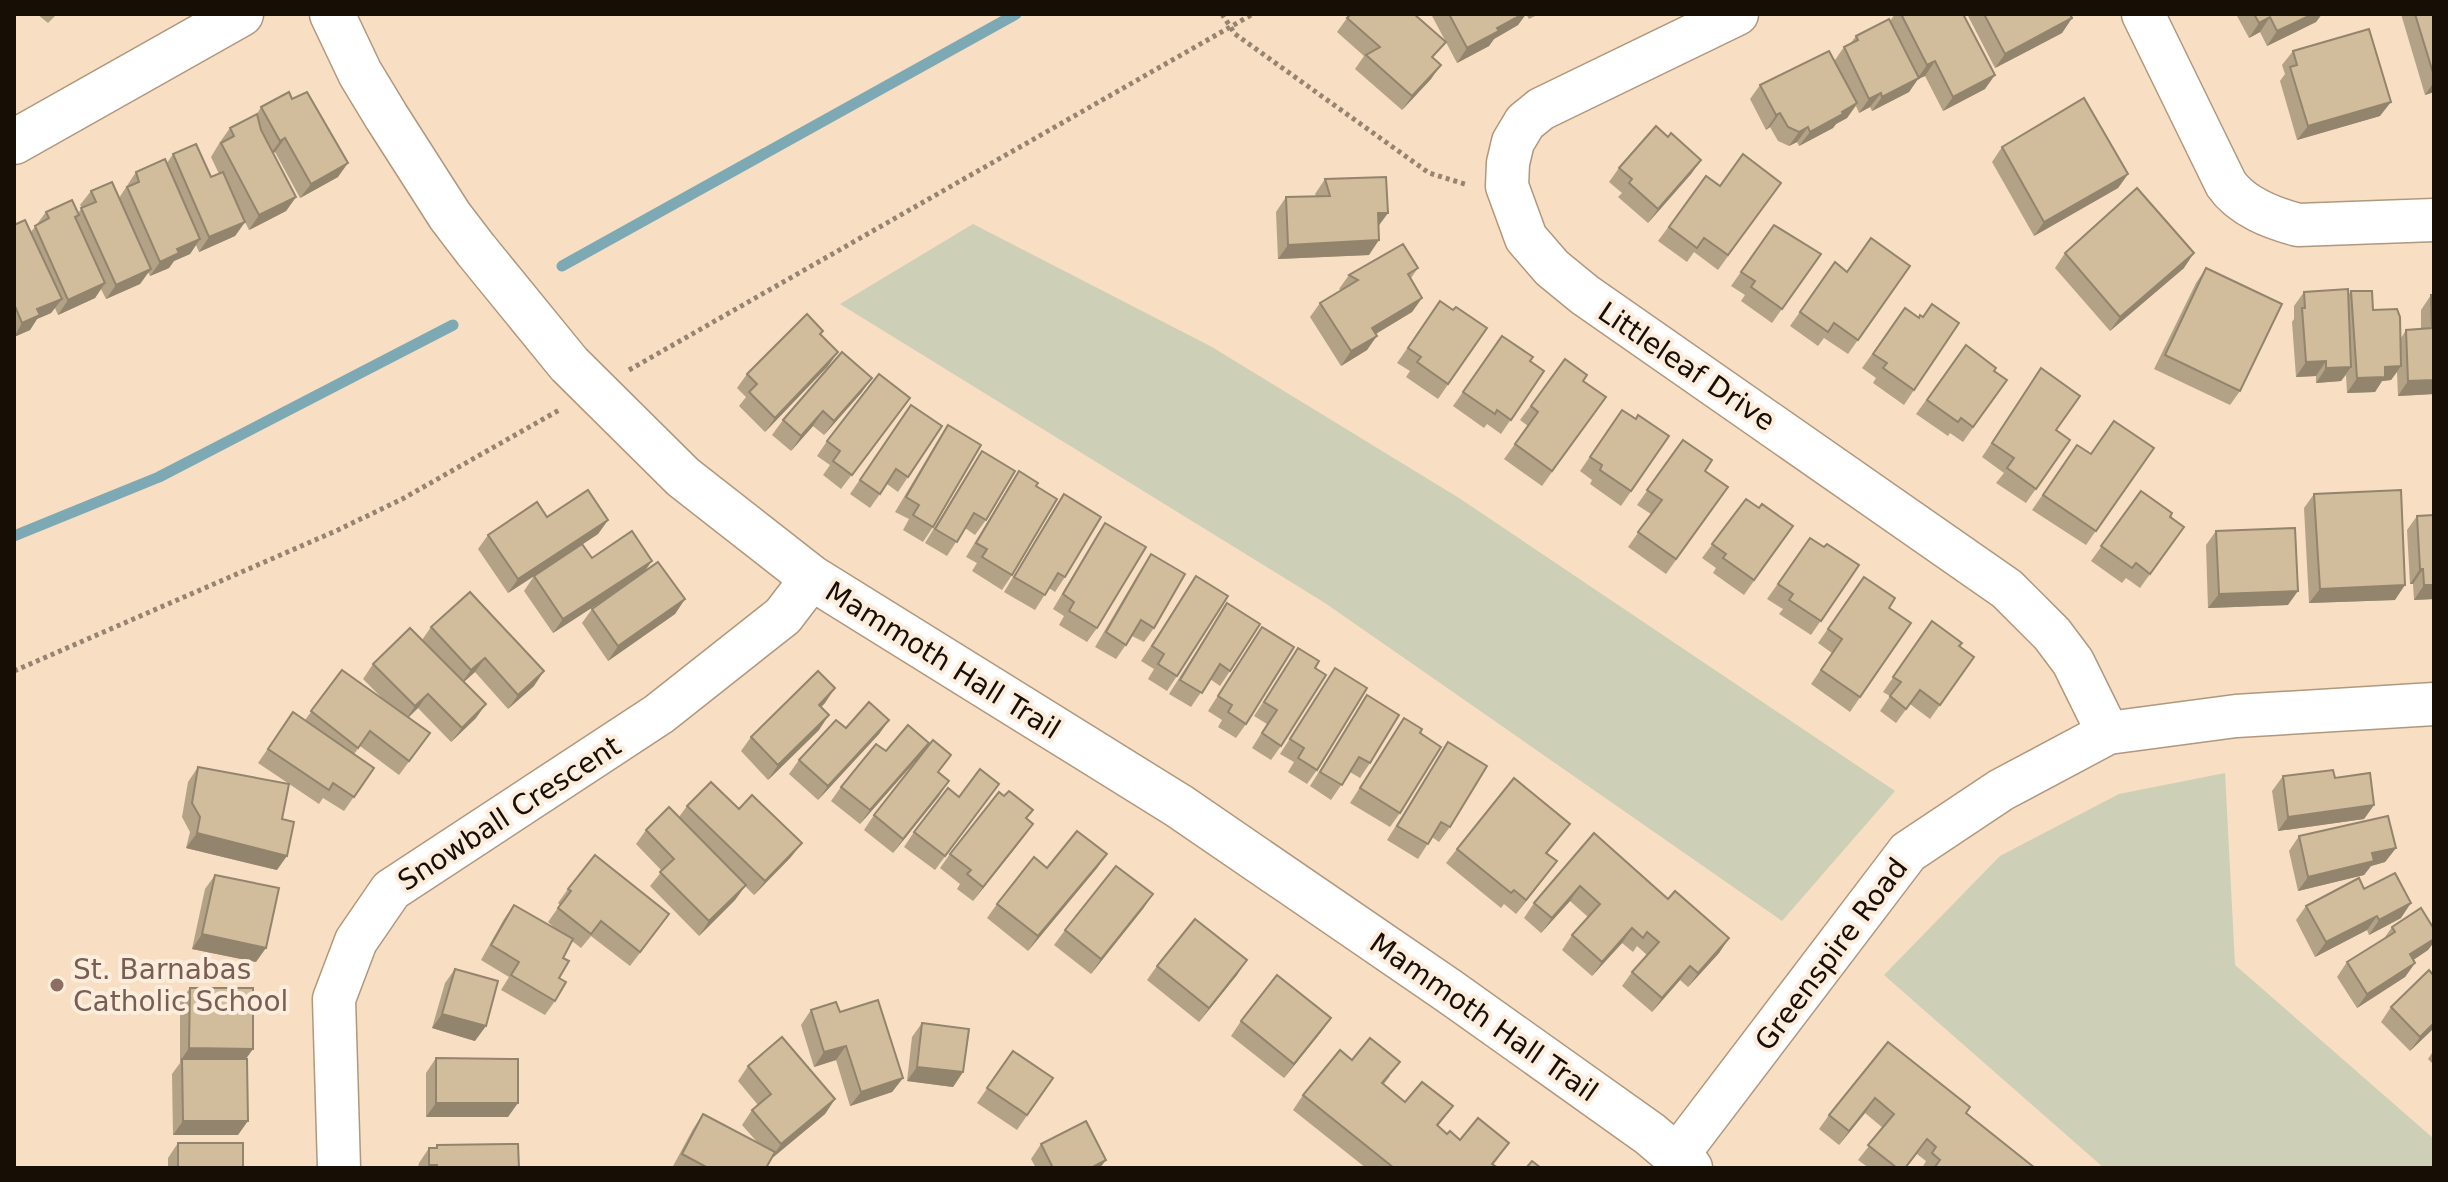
<svg xmlns="http://www.w3.org/2000/svg" width="2448" height="1182" viewBox="0 0 2448 1182" font-family="'DejaVu Sans',sans-serif">
  <style>
    .green { fill: #cdcfb7 }
    .lines { fill: none; stroke-linecap: round; stroke-linejoin: round }
    .stream { stroke: #7ca9b3; stroke-width: 11 }
    .street-casing { stroke: #b0987e; stroke-width: 45 }
    .secondary-casing { stroke: #b0987e; stroke-width: 47 }
    .path { stroke: #968470; stroke-width: 5; stroke-dasharray: 4 4; stroke-linecap: butt }
    .street { stroke: #fff; stroke-width: 42 }
    .secondary { stroke: #fff; stroke-width: 44 }
    .wall { fill: #b4a286 }
    .shaded-wall { fill: #92846d }
    .building { fill: #d1bc9c; stroke: #92846d; stroke-width: 2 }
    .education-dot { fill: #8d6e63; stroke: #fdeddd; stroke-width: 3 }
    .labels { text-anchor: middle; stroke-width: 8; stroke-linejoin: round; paint-order: stroke }
    .street-label { font-size: 28px; fill: #170f06; stroke: #fdeddd }
    .education-label { font-size: 28px; fill: #785e54; stroke: #fdeddd; text-anchor: start }
  </style>
  <rect width="100%" height="100%" fill="#f8dec2"/>
  <g class="green">
    <path d="M973,224l239,123 247,151 436,293 -113,130 -457,-318 -485,-299z"/>
    <path d="M2225,773l10,192 199,174v29h-330l-220,-193 116,-119 119,-62z"/>
  </g>
  <g class="lines">
    <g class="stream">
      <path d="M562,266l454,-252"/>
      <path d="M14,536l145,-59 294,-152"/>
    </g>
    <g class="street-casing">
      <g id="street">
        <path d="M1737,14l-196,95 -16,13 -12,20 -5,21 -1,23 19,52 26,30 33,27 422,294 45,45 21,28 35,71"/>
        <path d="M2143,14l83,170c16,23 46,34 72,41l136,-5"/>
        <path d="M1676,1157l232,-305 93,-62 107,-57 128,-17 198,-12"/>
        <path d="M339,1168l-5,-169 22,-58 35,-51 268,-176 124,-98 29,-38"/>
      </g>
    </g>
    <g class="secondary-casing">
      <g id="secondary">
        <path d="M332,14l28,59 26,43 64,100 26,34 93,114 114,113 129,101 367,228 270,185 201,143 40,34"/>
        <path d="M14,142l227,-128"/>
      </g>
    </g>
    <g class="path">
      <path d="M1222,14l13,20 194,139 39,12"/>
      <path d="M629,370l624,-356"/>
      <path d="M14,671l324,-141 66,-32 157,-89"/>
    </g>
    <use href="#street" class="street"/>
    <use href="#secondary" class="secondary"/>
  </g>
  <g class="wall">
    <path d="M37,14h20l-9,9z"/>
    <path d="M1431,14h108l-10,5 -3,-5 -8,11 -24,14 -5,7 -32,17z"/>
    <path d="M1895,14h68l22,75 -42,22 -18,-35 -7,3 -9,13 -37,19 -2,-4 -11,6 -3,-7 -9,12 -11,6 -3,4 -34,18 -2,-4 -8,4 -11,-5 -8,-14 -4,3 -16,-31 10,-14 75,-25 9,-13 6,-3 6,-8 34,-15z"/>
    <path d="M1967,14h103l2,4 -10,15 -67,35z"/>
    <path d="M2236,14h86l-6,8 -49,24 -7,-14 -11,6z"/>
    <path d="M2401,14h33v78l-9,3z"/>
    <path d="M1347,18l87,40 -3,21 -29,31 -47,-41 9,-13 -27,-24z"/>
    <path d="M2293,51l87,65 -83,24 -17,-59 5,-7 -3,-9z"/>
    <path d="M261,107l77,70 -38,21 -25,-46 -2,1 23,44 -10,14 -37,19 -4,-8 -10,14 -36,16 -3,-7 -6,9 -16,7 -5,7 -19,8 -2,-4 -8,12 -34,15 -5,-10 -6,9 -37,17 -3,-7 -4,5 -14,6 -7,11 -16,7v-112l17,7 15,-20 32,1 4,-5 -2,-3 11,-14 28,7 17,-26 31,-9 6,-9 38,23 8,-3 -8,-17 9,-15 10,-14 27,-14z"/>
    <path d="M1668,137l33,23 -10,14 -43,49 -30,-26 4,-4 -13,-11 10,-14z"/>
    <path d="M2002,147l126,27 -10,14 -84,48 -42,-74z"/>
    <path d="M1706,176l14,10 61,-3 -63,87 -24,-18 -7,10 -29,-21z"/>
    <path d="M1325,179l63,34 -10,13 -9,29 -91,4 -2,-47 10,-15 30,-1 -1,-2z"/>
    <path d="M1774,225l47,29 -49,69 -31,-22 4,-6 -14,-9z"/>
    <path d="M2065,253l119,15 -74,63 -55,-63z"/>
    <path d="M1835,262l12,10 63,-6 -62,88 -24,-16 -6,8 -28,-20z"/>
    <path d="M1418,268l-7,10 11,20 -10,14 -36,22 -9,16 -26,16 -31,-49 10,-14 21,-13 -2,-1 10,-14z"/>
    <path d="M2206,268l34,123 -10,14 -76,-36 42,-86z"/>
    <path d="M2351,291l22,19 28,28 5,-8 15,-1v-19l10,-15 3,99 -36,2 -1,-24 -6,8 -9,1 -7,11 -28,1 -1,-18 -5,6 -25,2v-7l-20,1 -4,-55 2,-3v-13l10,-14 44,3z"/>
    <path d="M1440,301l13,9 34,18 -49,71 -32,-22 4,-6 -13,-8z"/>
    <path d="M1905,308l13,9h5l36,6 -55,82 -31,-22 3,-5 -14,-10z"/>
    <path d="M823,331l-3,4 18,17 -10,14 -63,66 -26,-26 7,-9 -9,-9 10,-14z"/>
    <path d="M1502,336l28,25 14,10 -43,63 -14,-10 -3,4 -31,-22z"/>
    <path d="M1966,345l28,26 13,9 -44,62 -13,-9 -2,3 -32,-22z"/>
    <path d="M1565,359l18,22 23,16 -64,89 -38,-27 24,-33 -8,-6z"/>
    <path d="M2041,368l15,62 14,10 -44,63 -30,-20 8,-10 -22,-16z"/>
    <path d="M862,392l-38,43 -11,-9 -22,25 -19,-16 11,-15z"/>
    <path d="M910,398l-69,91 -18,-14 7,-10 -13,-9 10,-15z"/>
    <path d="M911,405l31,21 -44,66 -11,-8 -17,24 -20,-14z"/>
    <path d="M1622,410l14,9 33,17 -48,70 -31,-22 2,-4 -12,-9z"/>
    <path d="M948,425l-15,102 -10,15 -20,-12 6,-11 -14,-7 43,-72z"/>
    <path d="M1683,440l22,31 23,16 -62,87 -38,-27 23,-33 -14,-9z"/>
    <path d="M2077,445l14,9 63,-6 -68,97 -54,-35z"/>
    <path d="M982,451l4,69 -11,15 -10,-7 -18,28 -22,-13 47,-77z"/>
    <path d="M1019,471l17,15 -24,89 -10,15 -30,-19 5,-8 -11,-6 43,-71z"/>
    <path d="M2141,491l43,36 -44,61 -14,-10 -4,5 -31,-22z"/>
    <path d="M1064,494l1,83 -10,15 -6,-4 -14,22 -31,-18 50,-83z"/>
    <path d="M2314,494l81,106 -86,3 -5,-95z"/>
    <path d="M1746,499l13,9 34,18 -49,69 -31,-22 3,-5 -14,-10z"/>
    <path d="M2434,513v86l-20,1 -1,-16h-3l-3,-54 10,-14 15,-1z"/>
    <path d="M547,517l61,3 -10,14 -15,10 9,14 52,14 41,27 -10,15 -67,47 -26,-38 10,-14 18,-13 -57,37 -29,-42 10,-15 13,-8 -39,25 -30,-44 10,-14z"/>
    <path d="M1105,523l-8,105 -10,14 -28,-17 5,-9 -11,-7 42,-71z"/>
    <path d="M2216,531l72,74 -80,3 -2,-63z"/>
    <path d="M1810,538l14,9 35,18 -48,70 -32,-21 4,-5 -16,-10z"/>
    <path d="M1151,554l3,74 -10,14 -12,-6 -16,23 -21,-12 46,-78z"/>
    <path d="M1196,576l-19,100 -10,15 -19,-12 6,-10 -13,-8z"/>
    <path d="M1864,577l25,31 22,15 -61,89 -39,-28 21,-31 -14,-10z"/>
    <path d="M1227,603l3,68 -10,15 -10,-7 -19,28 -22,-13z"/>
    <path d="M1932,621l28,26 14,10 -44,62 -20,-15 -14,19 -16,-12 10,-15 -7,-4z"/>
    <path d="M431,627l103,59 -26,23 -33,-37 -11,10 12,36 -25,24 -33,-34 -10,9 12,30 -21,28 -39,-29 -6,8 20,14 -30,43 -21,-13 -4,6 -61,-41 35,-51 12,8 37,-50 42,30 -21,-21 10,-15 49,-24z"/>
    <path d="M1262,627l-16,97 -10,14 -18,-11 4,-7 -14,-9z"/>
    <path d="M1298,648l-17,98 -10,14 -19,-12 15,-24 -13,-8z"/>
    <path d="M1335,668l-18,102 -10,14 -19,-12 6,-10 -14,-8z"/>
    <path d="M1367,695l3,68 -10,15 -10,-6 -19,28 -21,-14z"/>
    <path d="M825,703l-4,4 -2,23 -51,50 -27,-29 10,-14z"/>
    <path d="M1404,718l16,15 -20,80 -10,14 -40,-24z"/>
    <path d="M889,720l-10,14 -61,66 -29,-26 10,-14 47,-32z"/>
    <path d="M1448,742l2,85 -11,15 -7,-5 -14,22 -31,-19z"/>
    <path d="M929,743l-10,14 -59,67 -29,-23 10,-14 45,-36z"/>
    <path d="M198,767l84,52 -5,51 -91,-22 4,-16 -8,-15 6,-35z"/>
    <path d="M939,773v23l-46,57 -29,-23 10,-15z"/>
    <path d="M2283,776l91,29 -10,14 -86,12 -6,-40z"/>
    <path d="M999,784l-64,86 -31,-23 10,-15 45,-35z"/>
    <path d="M687,806l52,3 52,48 -37,38 -9,-9 -10,14 -36,36 -49,-50 12,-15 -26,-27 10,-14 33,-13z"/>
    <path d="M1027,819l-4,19 -50,63 -16,-12 3,-5 -20,-16 10,-14z"/>
    <path d="M1570,824l-23,30 10,7 -41,53 -12,-10 -3,4 -55,-45 11,-14z"/>
    <path d="M1594,833l74,66 61,39 -10,15 -31,34 -8,-7 -28,32 -30,-26 10,-14 15,-17 -10,-9 -4,6 -11,-9 -30,33 -30,-26 10,-15 16,-18 -18,-16 -29,32 -17,-15 10,-15z"/>
    <path d="M2299,836l97,12 -11,14 -14,4 -7,9 -66,16 -9,-40z"/>
    <path d="M1107,854l-10,14 -69,83 -41,-33 10,-14 50,-36z"/>
    <path d="M215,875l41,87 -64,-13 13,-60z"/>
    <path d="M568,889l91,39 -29,38 -39,-30 -10,12 -9,-7 -9,17 -8,43 -10,14 -44,-25 8,-13 -28,-17 23,-41 10,-14 42,24 -8,-7 12,-17 -2,-2z"/>
    <path d="M2364,889l37,29 -32,17 -2,-5 -52,27 -19,-37 10,-14z"/>
    <path d="M1153,894l-62,80 -37,-29 11,-15z"/>
    <path d="M2392,927l42,2v13l-6,8 -15,10 2,3 -10,14 -48,31 -20,-31 10,-15 36,-22z"/>
    <path d="M1157,966l80,9 -38,47 -52,-42z"/>
    <path d="M455,969l20,72 -43,-13 13,-45z"/>
    <path d="M190,988l56,71 -8,76h-65l-1,-61 8,-11v-61z"/>
    <path d="M2391,1007l43,21 -24,23 -29,-29z"/>
    <path d="M811,1010l29,2 63,66 -11,14 -42,14 -14,-46 -22,7 -13,-42z"/>
    <path d="M1241,1021l80,11 -37,46 -53,-42z"/>
    <path d="M922,1023l41,49 -10,15 -46,-6 5,-44z"/>
    <path d="M1888,1042l78,71 69,55h-113l4,-7 -9,-7 -11,14h-37l-11,-8 25,-32 -18,-15 -26,32 -20,-16 10,-14z"/>
    <path d="M2434,1050v15l-6,-6z"/>
    <path d="M1013,1051l40,27 -36,52 -40,-27z"/>
    <path d="M436,1058l72,59h-82v-44z"/>
    <path d="M1352,1060l38,16 -6,8 21,18 48,4 -15,20 9,8 52,23 -6,8 5,3h-132l-73,-58 10,-15z"/>
    <path d="M748,1066l87,33 -10,15 -54,45 -5,9h-94l21,-39 10,-15 55,29 -16,-18 10,-15 6,-5 -20,-24z"/>
    <path d="M178,1143l65,25h-75v-10z"/>
    <path d="M1041,1144l59,24h-64l-5,-9z"/>
    <path d="M437,1145l82,23h-101l1,-5 10,-15h6z"/>
  </g>
  <g class="shaded-wall">
    <path d="M1523,14h3l-8,11 -24,14 -5,7 -32,17 10,-15 30,-20z"/>
    <path d="M2313,14h9l-6,8 -49,24 10,-15z"/>
    <path d="M2270,17l-10,15 -11,6 10,-15z"/>
    <path d="M2072,18l-10,15 -67,35 10,-14z"/>
    <path d="M1935,61l-10,15 -7,3 -9,13 -37,19 10,-14 35,-18 10,-14z"/>
    <path d="M1441,65l-10,14 -29,31 10,-14z"/>
    <path d="M1995,75l-10,14 -42,22 10,-14z"/>
    <path d="M2434,82v10l-9,3z"/>
    <path d="M1881,93l-11,14 -11,6 10,-14z"/>
    <path d="M2391,102l-11,14 -83,24 11,-14z"/>
    <path d="M1857,103l-10,15 -11,6 -3,4 -34,18 11,-14z"/>
    <path d="M1780,113l-10,14 -4,3 10,-15z"/>
    <path d="M1808,127l-11,15 -8,4 10,-14z"/>
    <path d="M285,138l-10,14 -5,3 10,-14z"/>
    <path d="M1701,160l-10,14 -43,49 10,-14z"/>
    <path d="M348,163l-10,14 -38,21 11,-14z"/>
    <path d="M2128,174l-10,14 -84,48 10,-14z"/>
    <path d="M296,197l-10,14 -37,19 10,-15z"/>
    <path d="M1378,213h10l-11,15z"/>
    <path d="M245,222l-10,14 -36,16 10,-15z"/>
    <path d="M200,239l-10,15 -16,7 -5,7 -19,8 10,-14 17,-13z"/>
    <path d="M1379,240l-10,15 -91,4 10,-14z"/>
    <path d="M2194,253l-10,15 -74,63 10,-14z"/>
    <path d="M151,269l-11,15 -34,15 10,-14z"/>
    <path d="M105,283l-10,15 -37,17 10,-15z"/>
    <path d="M1422,298l-10,14 -50,30 10,-14z"/>
    <path d="M62,299l-11,14 -14,6 -7,11 -16,7 8,-14 15,-14z"/>
    <path d="M1377,336l-10,14 -26,16 10,-15z"/>
    <path d="M838,352l-10,14 -63,66 10,-14z"/>
    <path d="M2326,361l-10,15 -20,1 10,-15z"/>
    <path d="M2401,366l-10,14 -9,1 -7,11 -28,1 10,-15 28,-11z"/>
    <path d="M2351,367l-10,14 -25,2 10,-15z"/>
    <path d="M872,378l-10,14 -38,43 10,-14z"/>
    <path d="M2434,380v14l-36,2 10,-15z"/>
    <path d="M823,411l-10,15 -22,25 10,-15z"/>
    <path d="M608,520l-10,14 -90,59 10,-14z"/>
    <path d="M652,561l-10,14 -89,58 10,-14z"/>
    <path d="M2420,569h3l-10,15h-3z"/>
    <path d="M2405,585l-10,15 -86,3 11,-14z"/>
    <path d="M2424,585h10v14l-20,1z"/>
    <path d="M2298,591l-10,14 -80,3 11,-14z"/>
    <path d="M685,599l-10,15 -67,47 10,-15z"/>
    <path d="M485,658l-10,14 -15,13 11,-15z"/>
    <path d="M544,671l-10,15 -26,23 10,-14z"/>
    <path d="M835,688l-10,15 -16,16 10,-14z"/>
    <path d="M428,694l-10,14 -13,13 10,-15z"/>
    <path d="M486,704l-10,14 -25,24 11,-14z"/>
    <path d="M829,715l-10,15 -51,50 10,-15z"/>
    <path d="M889,720l-10,14 -61,66 10,-14z"/>
    <path d="M929,743l-10,14 -59,67 10,-14z"/>
    <path d="M949,781l-10,15 -46,57 10,-14z"/>
    <path d="M2374,805l-10,14 -86,12 10,-14z"/>
    <path d="M1033,824l-10,14 -50,63 10,-14z"/>
    <path d="M197,833l90,23 -10,14 -91,-22z"/>
    <path d="M802,843l-11,14 -37,38 11,-14z"/>
    <path d="M2396,848l-11,14 -14,4 -7,9 -66,16 10,-14 64,-24z"/>
    <path d="M1107,854l-10,14 -69,83 10,-15z"/>
    <path d="M1557,861l-11,15 -30,38 10,-14z"/>
    <path d="M746,885l-11,15 -36,36 10,-15z"/>
    <path d="M1580,886l-10,15 -29,32 11,-15z"/>
    <path d="M1153,894l-10,15 -52,65 10,-15z"/>
    <path d="M2411,903l-10,15 -32,17 10,-15z"/>
    <path d="M2377,916l-10,14 -52,27 11,-15z"/>
    <path d="M1632,928l-10,15 -30,33 10,-14z"/>
    <path d="M202,934l64,14 -10,14 -64,-13z"/>
    <path d="M1729,938l-10,15 -31,34 10,-14z"/>
    <path d="M2434,939v3l-6,8 -28,19 10,-15z"/>
    <path d="M1247,960l-10,15 -38,47 10,-14z"/>
    <path d="M2415,963l-10,14 -48,31 10,-14z"/>
    <path d="M1690,966l-10,14 -28,32 10,-14z"/>
    <path d="M442,1014l44,12 -11,15 -43,-13z"/>
    <path d="M1331,1018l-10,14 -37,46 10,-14z"/>
    <path d="M2434,1023v5l-24,23 10,-14z"/>
    <path d="M846,1046l-10,14 -22,7 10,-15z"/>
    <path d="M189,1048l64,1 -10,14 -61,-4 -3,4z"/>
    <path d="M917,1067l46,5 -10,15 -46,-6z"/>
    <path d="M903,1078l-11,14 -42,14 11,-14z"/>
    <path d="M1875,1098l-10,15 -26,32 10,-14z"/>
    <path d="M835,1099l-10,15 -54,45 10,-15z"/>
    <path d="M436,1103h82l-10,14h-82z"/>
    <path d="M183,1121h65l-10,14h-65z"/>
    <path d="M1106,1160l-6,8h-9z"/>
  </g>
  <g class="building">
    <path d="M1351,14h63l32,28 -14,15 9,8 -29,31 -46,-41 14,-8 -33,-29z"/>
    <path d="M1449,14h74l-26,14 2,3 -32,17z"/>
    <path d="M1901,14h62l32,61 -42,22 -18,-36 -8,4z"/>
    <path d="M1984,14h86l2,4 -67,36z"/>
    <path d="M2254,14h59l-36,17 -7,-14 -11,6z"/>
    <path d="M2415,14h19v62z"/>
    <path d="M1889,19l30,59 -37,19 -1,-4 -12,6 -25,-52 14,-7 -2,-4z"/>
    <path d="M2369,29l22,73 -83,24 -18,-59 7,-2 -4,-14z"/>
    <path d="M1829,51l28,52 -15,9 1,2 -33,18 -2,-5 -9,5 -11,-5 -8,-14 -4,2 -16,-30z"/>
    <path d="M289,92l3,7 15,-7 41,71 -37,21 -26,-46 -5,3 -19,-34z"/>
    <path d="M2084,98l44,76 -84,48 -42,-75z"/>
    <path d="M257,114l4,16 35,67 -37,18 -38,-72 13,-7 -4,-8z"/>
    <path d="M1656,126l12,11 3,-4 30,27 -43,49 -29,-26 3,-4 -13,-11z"/>
    <path d="M196,144l15,33 12,-5 22,50 -36,15 -36,-83z"/>
    <path d="M1743,154l38,29 -53,72 -24,-17 -7,10 -28,-21 37,-51 14,10z"/>
    <path d="M165,159l35,80 -23,10 2,4 -19,9 -33,-75 12,-5 -3,-10z"/>
    <path d="M1386,177l2,36h-10l1,27 -91,5 -2,-48 44,-1 -5,-17z"/>
    <path d="M112,182l39,87 -35,16 -35,-77 15,-6 -5,-11z"/>
    <path d="M2137,188l57,65 -74,64 -55,-64z"/>
    <path d="M72,200l7,15 -4,2 30,66 -37,17 -33,-74 14,-8 -3,-6z"/>
    <path d="M25,220l37,79 -25,10 3,6 -18,8 -8,-19v-79z"/>
    <path d="M1774,225l47,29 -39,55 -31,-22 4,-6 -14,-9z"/>
    <path d="M1871,238l39,28 -52,74 -24,-17 -6,9 -28,-20 35,-50 12,10z"/>
    <path d="M1403,244l15,24 -10,6 14,24 -50,30 5,8 -26,15 -31,-48 38,-23 -9,-5z"/>
    <path d="M2206,268l76,36 -42,87 -75,-36z"/>
    <path d="M2348,289l3,78 -25,1v-7l-20,1 -4,-54h3l-1,-16z"/>
    <path d="M2351,291h21l1,19 24,-1 3,8 1,49 -16,1v10l-28,1z"/>
    <path d="M2431,295h3v85l-26,1 -2,-51 26,-2z"/>
    <path d="M1440,301l13,9 3,-3 31,21 -39,56 -31,-22 4,-5 -13,-9z"/>
    <path d="M1932,304l27,19 -45,67 -31,-22 4,-5 -14,-9 32,-46 14,10 1,-3 3,2z"/>
    <path d="M807,314l16,17 -3,3 18,18 -63,66 -26,-26 8,-8 -10,-10z"/>
    <path d="M1502,336l31,21 -3,4 14,10 -33,49 -14,-10 -2,4 -32,-22z"/>
    <path d="M1966,345l30,23 -2,3 13,9 -34,47 -12,-9 -3,4 -31,-22z"/>
    <path d="M842,352l30,26 -38,43 -11,-10 -22,25 -18,-16z"/>
    <path d="M1565,359l22,16 -4,6 23,16 -54,74 -37,-27 23,-32 -7,-6z"/>
    <path d="M2041,368l39,28 -24,34 14,10 -34,49 -29,-21 7,-10 -22,-15z"/>
    <path d="M879,374l31,24 -58,77 -19,-14 7,-10 -13,-10z"/>
    <path d="M911,405l31,21 -34,51 -12,-8 -16,25 -20,-14z"/>
    <path d="M1622,410l14,9 2,-4 31,21 -38,55 -31,-21 2,-5 -12,-8z"/>
    <path d="M2114,421l40,27 -58,83 -53,-36 34,-50 14,9z"/>
    <path d="M948,425l33,20 -48,82 -20,-12 6,-10 -13,-8z"/>
    <path d="M1683,440l29,20 -7,11 23,16 -52,72 -38,-27 24,-32 -15,-10z"/>
    <path d="M982,451l33,20 -29,49 -12,-7 -17,29 -22,-13z"/>
    <path d="M1019,471l19,12 -2,3 21,13 -45,76 -30,-18 5,-8 -11,-6z"/>
    <path d="M588,490l20,30 -90,59 -30,-44 49,-33 10,15z"/>
    <path d="M2401,490l4,95 -85,4 -6,-95z"/>
    <path d="M2141,491l31,22 -2,4 14,10 -34,47 -14,-11 -4,5 -31,-22z"/>
    <path d="M1064,494l37,23 -36,60 -7,-4 -13,22 -31,-18z"/>
    <path d="M1746,499l13,9 3,-4 31,22 -39,54 -31,-22 3,-4 -14,-10z"/>
    <path d="M2434,515v70h-10l-1,-16h-3l-3,-53z"/>
    <path d="M1105,523l41,24 -49,81 -28,-17 5,-9 -11,-8z"/>
    <path d="M2295,528l3,63 -79,3 -3,-63z"/>
    <path d="M632,531l20,30 -89,58 -29,-43 48,-32 10,14z"/>
    <path d="M1810,538l14,9 3,-3 32,21 -38,56 -32,-21 4,-6 -15,-10z"/>
    <path d="M1151,554l34,20 -31,54 -13,-8 -15,25 -20,-13z"/>
    <path d="M658,562l27,37 -67,47 -26,-37z"/>
    <path d="M1196,576l32,20 -51,80 -19,-12 6,-10 -12,-8z"/>
    <path d="M1864,577l31,21 -6,10 22,15 -51,74 -39,-27 21,-31 -14,-10z"/>
    <path d="M470,592l74,79 -26,24 -33,-37 -14,12 -40,-43z"/>
    <path d="M1227,603l33,21 -30,47 -10,-7 -18,29 -22,-13z"/>
    <path d="M1932,621l30,22 -3,3 15,11 -34,48 -20,-15 -14,19 -16,-13 11,-14 -8,-5z"/>
    <path d="M1262,627l32,20 -48,77 -18,-12 4,-7 -14,-9z"/>
    <path d="M410,628l76,76 -24,24 -34,-34 -13,12 -42,-42z"/>
    <path d="M1298,648l21,13 -4,7 11,7 -45,71 -19,-13 15,-23 -13,-8z"/>
    <path d="M1335,668l32,20 -50,82 -19,-12 6,-10 -14,-9z"/>
    <path d="M342,670l88,63 -21,28 -39,-30 -12,17 -47,-37z"/>
    <path d="M818,671l17,17 -16,17 10,10 -51,50 -27,-28z"/>
    <path d="M1367,695l32,20 -29,48 -11,-6 -17,28 -22,-13z"/>
    <path d="M869,702l20,18 -61,66 -29,-26 37,-40 10,8z"/>
    <path d="M293,712l81,56 -20,29 -21,-14 -4,7 -61,-41z"/>
    <path d="M1404,718l18,11 -2,4 21,14 -41,66 -40,-25z"/>
    <path d="M908,725l21,18 -59,67 -29,-23 35,-43 10,7z"/>
    <path d="M933,740l18,15 -13,17 11,9 -46,58 -29,-24z"/>
    <path d="M1448,742l39,24 -37,61 -9,-5 -13,22 -31,-18z"/>
    <path d="M198,767l91,17 -7,35 12,3 -7,34 -90,-23 3,-16 -8,-14z"/>
    <path d="M980,769l19,15 -54,72 -31,-24 34,-44 11,9z"/>
    <path d="M2333,770l2,8 35,-5 4,32 -86,12 -5,-41z"/>
    <path d="M1514,778l56,46 -24,29 11,8 -31,39 -12,-10 -3,3 -54,-44z"/>
    <path d="M711,782l28,27 13,-14 50,48 -37,38 -78,-75z"/>
    <path d="M1009,791l24,19 -7,8 7,6 -50,63 -16,-13 4,-4 -21,-16 49,-62 5,4z"/>
    <path d="M669,807l77,78 -37,36 -49,-49 14,-13 -28,-29z"/>
    <path d="M2388,816l8,32 -24,5 2,8 -66,16 -9,-41z"/>
    <path d="M1077,831l30,23 -69,82 -41,-32 37,-47 13,11z"/>
    <path d="M1594,833l74,66 7,-8 54,47 -31,35 -8,-7 -28,32 -30,-26 27,-30 -12,-10 -4,6 -11,-10 -30,34 -30,-27 28,-31 -20,-18 -28,32 -18,-15z"/>
    <path d="M595,855l74,59 -29,38 -39,-31 -10,13 -33,-26 13,-17 -3,-2z"/>
    <path d="M1116,866l37,28 -52,65 -36,-29z"/>
    <path d="M2395,873l16,30 -32,17 -2,-4 -51,26 -20,-36 53,-28 5,11z"/>
    <path d="M215,875l64,13 -13,60 -64,-14z"/>
    <path d="M514,905l59,34 -10,19 6,3 -10,17 7,4 -11,19 -44,-26 8,-13 -28,-17z"/>
    <path d="M2421,908l13,21v10l-24,15 5,9 -48,31 -20,-32 48,-30 -3,-5z"/>
    <path d="M1195,919l52,41 -38,48 -52,-42z"/>
    <path d="M455,969l43,12 -12,45 -44,-12z"/>
    <path d="M2429,970l5,6v47l-14,14 -29,-30z"/>
    <path d="M1277,975l54,43 -37,46 -53,-43z"/>
    <path d="M190,988h63v61l-64,-1z"/>
    <path d="M878,1000l25,78 -42,14 -15,-46 -22,6 -13,-42 25,-8 4,10z"/>
    <path d="M922,1023l47,6 -6,43 -46,-5z"/>
    <path d="M782,1037l53,62 -54,45 -29,-34 19,-16 -23,-28z"/>
    <path d="M1370,1038l30,24 -18,21 23,19 17,-20 31,24 -16,19 10,9 3,-3 10,9 18,-22 31,25 -17,21 6,4h-104l-91,-73 37,-45 12,10z"/>
    <path d="M1888,1042l82,65 -4,6 69,55h-101l6,-8 -8,-7 4,-6 -9,-8 -22,29h-8l-29,-23 26,-31 -19,-16 -26,33 -20,-16z"/>
    <path d="M1013,1051l40,27 -26,37 -40,-27z"/>
    <path d="M436,1058l82,1v44h-82z"/>
    <path d="M182,1059h65l1,62h-65z"/>
    <path d="M703,1114l72,38 -9,16h-58l-26,-14z"/>
    <path d="M1086,1121l20,39 -15,8h-38l-12,-24z"/>
    <rect x="178" y="1143" width="65" height="25"/>
    <path d="M518,1144l1,24h-82v-3h-8v-17h8v-3z"/>
    <path d="M1532,1161l9,7h-15z"/>
  </g>
  <circle class="education-dot" cx="57" cy="985" r="8"/>
  <g class="labels">
    <g class="street-label">
      <text transform="translate(1687 366) rotate(34)" y="10">Littleleaf Drive</text>
      <text transform="translate(943 660) rotate(32)" y="10">Mammoth Hall Trail</text>
      <text transform="translate(509 813) rotate(-33)" y="10">Snowball Crescent</text>
      <text transform="translate(1831 954) rotate(-53)" y="10">Greenspire Road</text>
      <text transform="translate(1484 1017) rotate(35)" y="10">Mammoth Hall Trail</text>
    </g>
    <g class="education-label">
      <text x="73" y="979">St. Barnabas<tspan x="73" dy="32">Catholic School</tspan></text>
    </g>
  </g>
  <rect width="2448" height="1182" fill="none" stroke="#170f06" stroke-width="32"/>
</svg>
